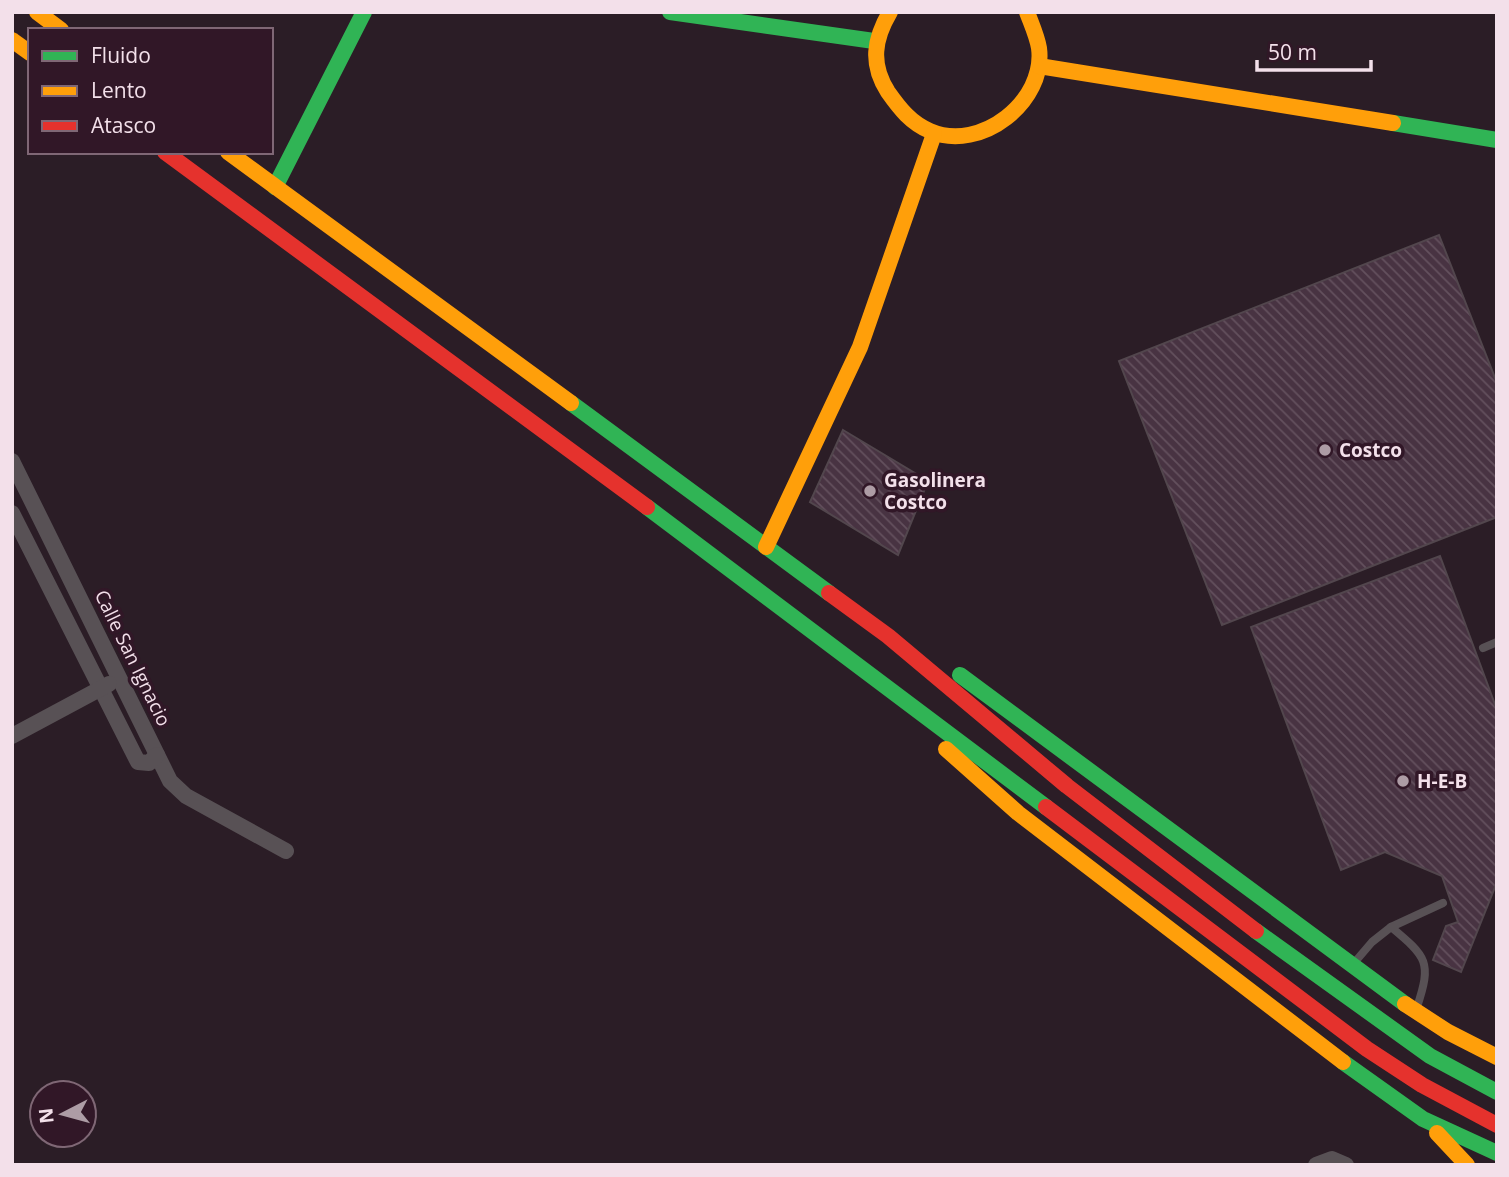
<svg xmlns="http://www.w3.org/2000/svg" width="1509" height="1177" viewBox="0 0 1509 1177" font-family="'Open Sans',sans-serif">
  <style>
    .building { fill: url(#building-back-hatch); stroke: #52464d; stroke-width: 2 }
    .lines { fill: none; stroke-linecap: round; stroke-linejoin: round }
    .lane { stroke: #585155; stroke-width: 8 }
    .street { stroke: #585155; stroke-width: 16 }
    .fast { stroke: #30b455; stroke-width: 16 }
    .slow { stroke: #ff9f0a; stroke-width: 16 }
    .jam { stroke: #e5322d; stroke-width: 16 }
    .poi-dot { fill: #ad9ca5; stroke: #311727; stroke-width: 2.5 }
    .labels { text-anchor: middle; stroke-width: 7; stroke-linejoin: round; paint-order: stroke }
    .poi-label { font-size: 19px; font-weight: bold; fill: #f3e0ea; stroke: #311727; text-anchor: start }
    .street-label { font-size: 19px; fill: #f3e0ea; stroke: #311727 }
  </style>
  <defs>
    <pattern id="building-back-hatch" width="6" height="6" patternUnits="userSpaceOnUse" patternTransform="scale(1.75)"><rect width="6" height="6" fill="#483342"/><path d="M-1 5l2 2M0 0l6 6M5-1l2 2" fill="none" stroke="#63505d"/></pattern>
  </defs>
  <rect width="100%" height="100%" fill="#2b1d26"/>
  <g class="building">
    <path d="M1439,235l58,148v134l-275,108 -103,-264z"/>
    <path d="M843,430l85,51 -30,74 -88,-53z"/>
    <path d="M1440,556l57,154v172l-36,90 -28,-12 13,-34 12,-4 -16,-46 -57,-24 -44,18 -90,-243z"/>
  </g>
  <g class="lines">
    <g class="lane">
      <path d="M1483,648l14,-6"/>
      <path d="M1391,927l52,-24"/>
      <path d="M1354,963l18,-21 19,-15c36,30 41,35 26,80"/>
    </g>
    <g class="street">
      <path d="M12,461l158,320 16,15 100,55"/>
      <path d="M12,513l126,249 11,1 8,-8"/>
      <path d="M12,736l97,-52"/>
      <path d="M1316,1165l16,-6 14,6"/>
    </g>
    <g class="fast">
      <path d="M670,12l204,29"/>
      <path d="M1393,123l104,17"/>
      <path d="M275,187l89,-175"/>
      <path d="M571,403l258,190"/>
      <path d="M647,507l399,300"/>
      <path d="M960,675l445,329"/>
      <path d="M1256,931l174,125 67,36"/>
      <path d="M1343,1062l80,57 74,34"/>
    </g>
    <g class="slow">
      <path d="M37,12l24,18"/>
      <path d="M890,12c-16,27 -20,52 -2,80 12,17 23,31 42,39 51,22 116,-30 109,-83 -2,-12 -8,-25 -12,-36"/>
      <path d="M12,40l18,13"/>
      <path d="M1039,66l354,57"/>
      <path d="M228,152l343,251"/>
      <path d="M766,547l94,-200 74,-213"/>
      <path d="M946,749l72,64 325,249"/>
      <path d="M1405,1004l43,28 49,25"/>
      <path d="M1437,1133l30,32"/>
    </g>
    <g class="jam">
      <path d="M165,152l482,355"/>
      <path d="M829,593l59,43 179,150 189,145"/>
      <path d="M1046,807l321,242 55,36 75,40"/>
    </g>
  </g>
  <g class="poi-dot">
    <circle cx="1325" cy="450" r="7"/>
    <circle cx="870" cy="491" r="7"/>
    <circle cx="1403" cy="781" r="7"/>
  </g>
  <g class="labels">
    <g class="poi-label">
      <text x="1339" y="457">Costco</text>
      <text x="884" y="487">Gasolinera<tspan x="884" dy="22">Costco</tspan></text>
      <text x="1417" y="788">H-E-B</text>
    </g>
    <g class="street-label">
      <text transform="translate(133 658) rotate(64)" y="7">Calle San Ignacio</text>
    </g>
  </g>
  <rect width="1509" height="1177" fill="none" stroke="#f3e0ea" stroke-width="28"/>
  <rect x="28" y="28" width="245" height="126" fill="#311727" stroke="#7f6775" stroke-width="2"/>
  <rect x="42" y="51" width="35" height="10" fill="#30b455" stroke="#7f6775" stroke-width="2"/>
  <text x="91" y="63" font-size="21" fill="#f3e0ea">Fluido</text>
  <rect x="42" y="86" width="35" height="10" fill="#ff9f0a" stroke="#7f6775" stroke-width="2"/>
  <text x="91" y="98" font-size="21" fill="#f3e0ea">Lento</text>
  <rect x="42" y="121" width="35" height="10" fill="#e5322d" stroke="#7f6775" stroke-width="2"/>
  <text x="91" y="133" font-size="21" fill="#f3e0ea">Atasco</text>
  <g transform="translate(63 1114) rotate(264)"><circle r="33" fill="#311727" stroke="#7f6775" stroke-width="2"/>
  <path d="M0-5L12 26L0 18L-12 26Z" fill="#ad9ca5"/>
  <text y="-10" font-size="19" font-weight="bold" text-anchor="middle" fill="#f3e0ea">N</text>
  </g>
  <path d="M1257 60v10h114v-10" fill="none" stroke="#f3e0ea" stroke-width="3.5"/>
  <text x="1268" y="60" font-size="21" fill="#f3e0ea" stroke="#311727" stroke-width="5" paint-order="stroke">50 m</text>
</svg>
